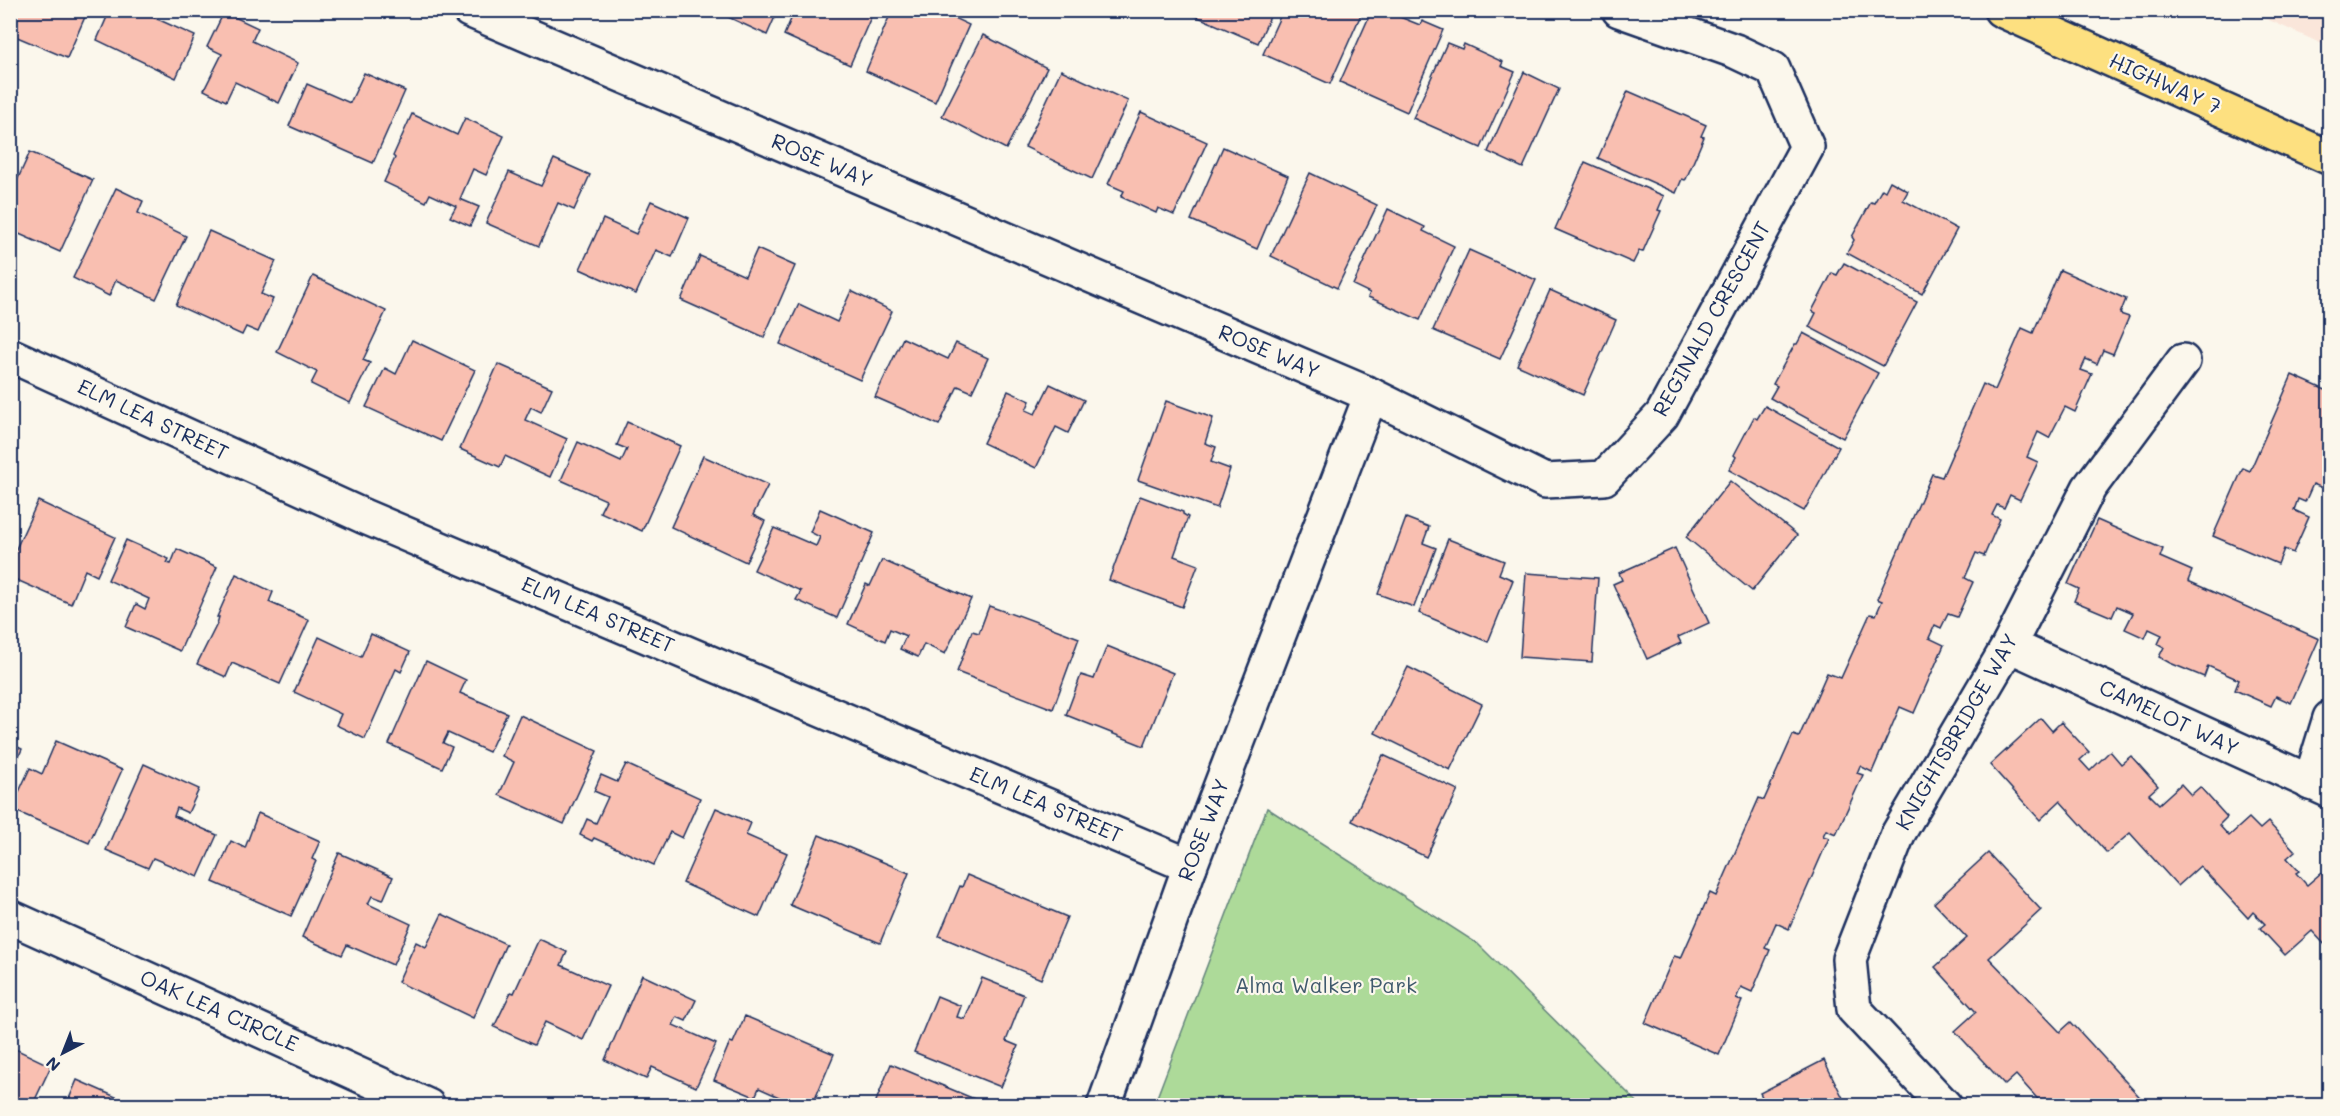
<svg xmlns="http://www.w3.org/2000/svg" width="2340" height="1116" viewBox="0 0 2340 1116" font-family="Mali,sans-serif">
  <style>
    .built { fill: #fae6da }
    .green { fill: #adda99; stroke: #64847c; stroke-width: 1.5 }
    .building { fill: #f9bfb1; stroke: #1b2f5e; stroke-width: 1.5 }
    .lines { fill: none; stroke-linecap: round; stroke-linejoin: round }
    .street-casing { stroke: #1b2f5e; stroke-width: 38 }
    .primary-casing { stroke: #1b2f5e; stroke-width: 38 }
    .street { stroke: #fbf7ec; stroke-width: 33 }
    .primary { stroke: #fde080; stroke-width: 33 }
    .labels { text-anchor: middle; stroke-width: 4.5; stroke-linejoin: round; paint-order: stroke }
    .street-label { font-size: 21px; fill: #1b2f5e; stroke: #fbf7ec }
    .park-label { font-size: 21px; fill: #405a6d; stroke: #fbf7ec }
  </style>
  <rect width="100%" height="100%" fill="#fbf7ec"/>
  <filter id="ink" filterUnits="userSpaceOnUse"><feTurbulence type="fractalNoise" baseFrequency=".0167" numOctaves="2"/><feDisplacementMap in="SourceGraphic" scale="12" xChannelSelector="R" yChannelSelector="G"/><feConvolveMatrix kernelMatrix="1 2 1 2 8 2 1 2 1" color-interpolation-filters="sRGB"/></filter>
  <g filter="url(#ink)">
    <path class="built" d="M2249,11h80v36z"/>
    <path class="green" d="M1267,808l211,136 162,161h-486z"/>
    <g class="building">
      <path d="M16,10h72l-21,48 -57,-24v-11z"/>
      <path d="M110,10h46l-3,7 42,19 -19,42 -79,-38z"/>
      <path d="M713,10h65l-11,25z"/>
      <path d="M795,10h79l-24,55 -66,-30z"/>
      <path d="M892,10h45l32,15 -34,77 -69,-31z"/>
      <path d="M1193,10h80l-15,33 -67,-29z"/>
      <path d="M1283,10h80l-33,74 -67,-30z"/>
      <path d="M1372,10h25l-2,5 25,10 2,-4 21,9 -36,82 -67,-30z"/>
      <path d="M224,12l34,16 -6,13 46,22 -19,40 -44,-21 -9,19 -22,-11 18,-36 -15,-7z"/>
      <path d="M983,35l64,33 -41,81 -64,-33z"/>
      <path d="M1447,43l15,6 2,-5 39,18 -2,4 14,6 -34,76 -68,-30z"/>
      <path d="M1061,70l67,31 -36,78 -67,-32z"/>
      <path d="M1524,72l35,17 -36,79 -35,-16z"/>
      <path d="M364,73l41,18 -32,72 -84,-37 18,-42 43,19z"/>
      <path d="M1628,91l78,34 -5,11 3,1 -18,42 -1,1 -3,-1 -6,14 -78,-35z"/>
      <path d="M1141,112l66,30 -33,73 -16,-7 -2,5 -35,-16 3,-6 -16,-7z"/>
      <path d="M412,114l45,21 8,-17 39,18 -18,39 -13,-6 -13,30 19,8 -9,19 -20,-9 6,-11 -26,-12 -4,8 -42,-20 11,-24 -2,-2z"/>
      <path d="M1223,147l65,29 -31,73 -66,-29z"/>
      <path d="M30,152l63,28 -33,72 -50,-22v-47l5,2z"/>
      <path d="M554,159l36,16 -16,35 -16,-7 -19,43 -53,-23 23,-51 32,14z"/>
      <path d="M1585,162l79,34 -6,14 3,1 -17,38 -1,3 -4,-1 -6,12 -78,-34z"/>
      <path d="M1310,173l67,32 -40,83 -66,-32z"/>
      <path d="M1890,181l18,10 -5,9 54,29 -35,65 -75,-41 7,-13 -2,-3 19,-35 3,1 8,-14 3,2z"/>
      <path d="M116,188l27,13 -5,12 48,23 -30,63 -40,-19 -7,16 -36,-18z"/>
      <path d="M651,201l38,17 -17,39 -16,-7 -20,44 -56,-25 23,-50 33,15z"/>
      <path d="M1388,209l37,18 -2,4 31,15 -34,74 -47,-21 -5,-2 2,-4 -17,-8z"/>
      <path d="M209,231l67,30 -15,33 12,5 -15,33 -12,-5 -4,8 -66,-30z"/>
      <path d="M757,249l38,17 -31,71 -83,-37 19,-44 45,20z"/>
      <path d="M1469,250l67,30 -36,79 -67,-29z"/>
      <path d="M1844,263l73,39 -34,64 -74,-39 7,-14 -4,-2 20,-38 5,2z"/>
      <path d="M2060,270l66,29 -6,15 9,3 -16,37 -10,-4 -6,14 -11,-5 -5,11 11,4 -17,38 -10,-5 -16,31 -11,-6 -11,25 11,5 -18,38 -10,-5 -6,13 -7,-3 -5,10 8,4 -16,37 -8,-3 -11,25 8,4 -16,35 -9,-3 -7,14 -6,-3 -6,13 15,7 -30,68 -14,-6 -28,65 -12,-6 -3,7 6,2 -27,59 -10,-4 -3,6 6,2 -40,91 -13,-6 -11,25 5,2 -18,42 -11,-5 -5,12 6,2 -23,54 -74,-32 29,-67 7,2 29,-65 6,3 43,-98 5,2 29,-65 6,2 28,-64 14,5 29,-64 6,1 6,-14 -5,-2 55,-125 10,3 41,-93 12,6 27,-62 11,5z"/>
      <path d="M313,276l73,35 -23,49 7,3 -20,40 -39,-19 6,-12 -40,-20z"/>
      <path d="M1550,290l66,30 -33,75 -66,-30z"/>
      <path d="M851,291l41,20 -32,69 -80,-36 19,-40 38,18z"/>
      <path d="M1803,333l75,40 -35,65 -73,-40 7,-12 -4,-2 22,-40h2z"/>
      <path d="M903,338l45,21 8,-16 32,15 -16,34 -14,-6 -19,39 -64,-28z"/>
      <path d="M412,340l63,30 -34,71 -75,-34 19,-39 11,6z"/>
      <path d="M498,364l54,24 -11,24 -10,-5 -6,13 42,19 -17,38 -45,-21 -5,11 -40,-18z"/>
      <path d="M2292,375l38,17v60l-7,14 7,4v21l-17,-7 -8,18 -7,-3 -4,11 15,7 -16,36 -9,-4 -6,15 -65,-28 30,-68 7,3z"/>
      <path d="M1050,384l34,16 -16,33 -12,-6 -20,41 -53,-25 25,-52 22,10 -4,9 9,4z"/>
      <path d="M1166,401l47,17 -8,25 11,4 -5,15 19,7 -13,39 -79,-28z"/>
      <path d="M1765,406l74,41 -35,64 -75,-41 7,-13 -2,-2 20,-38 3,2z"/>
      <path d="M627,422l53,24 -38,85 -42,-19 6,-12 -45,-20 17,-38 43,20 6,-13 -10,-4z"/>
      <path d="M703,456l65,29 -15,30 12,6 -19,41 -75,-35z"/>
      <path d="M1730,481l67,54 -45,56 -66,-54z"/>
      <path d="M10,488l8,3 -8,17z"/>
      <path d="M1140,496l43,16v2l5,3 -14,39 24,9 -16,42 -73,-27z"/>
      <path d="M38,501l77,36 -18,39 -12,-6 -14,34 -61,-27v-15z"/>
      <path d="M820,509l54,24 -37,85 -41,-18 5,-9 -47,-21 20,-42 42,18 4,-9 -10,-5z"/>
      <path d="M1406,518l23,9 -6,16 13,5 -22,59 -36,-13z"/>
      <path d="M2097,520l66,29 -3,8 32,14 -4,10 131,58 -28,64 -15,-7 -5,10 -36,-16 4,-10 -31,-14 -4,11 -34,-14 -11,-6 5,-10 -6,-3 4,-9 -13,-6 -4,9 -20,-9 8,-16 -16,-7 -5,11 -38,-16 5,-12 -11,-5z"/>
      <path d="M1448,539l56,22 -5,13 14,6 -25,62 -69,-29z"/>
      <path d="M126,540l43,19 -2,4 4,1 6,-15 40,18 -37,84 -54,-24 10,-23 9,5 4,-10 -41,-19z"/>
      <path d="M1675,548l34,75 -31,14 3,6 -34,16 -34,-75 9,-4 -3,-7z"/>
      <path d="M882,560l89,39 -26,55 -21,-10 -6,13 -18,-8 6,-13 -16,-7 -5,12 -37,-17 18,-40 4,2z"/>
      <path d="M1526,573l72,5 -6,84 -72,-5z"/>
      <path d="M236,574l37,18 -4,10 40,18 -29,64 -48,-21 -6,14 -29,-13 20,-40 2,-7h-2z"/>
      <path d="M989,606l28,10 1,-1 61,23 -26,71 -96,-37 15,-41 7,2z"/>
      <path d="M371,634l39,18 -9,20 -5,-3 -31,70 -29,-14 5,-11 -47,-22 25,-55 42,20z"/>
      <path d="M1107,646l66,27 -29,73 -78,-31 15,-40 13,4z"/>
      <path d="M426,661l40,19 -6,13 47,20 -18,39 -41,-19 -5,10 9,4 -10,21 -53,-24z"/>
      <path d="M1408,667l74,37 -32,66 -75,-37z"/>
      <path d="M520,715l77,36 -33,73 -65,-29 15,-33 -12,-6z"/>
      <path d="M2041,718l11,13 9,-9 28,30 -9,8 10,11 20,-20 11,13 10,-8 27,30 -9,8 10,10 22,-20 10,11 9,-8 27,30 -8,8 10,11 20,-18 11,11 8,-7 27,29 -8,7 12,13 -3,2 9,10 2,2 14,-12 9,9v68l-18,-19 -27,24 -25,-27 5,-4 -12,-12 -5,6 -48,-52 -22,20 -48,-53 -23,20 -47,-52 -20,19 -50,-55z"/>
      <path d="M56,741l66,29 -33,73 -78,-34 19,-41 12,6z"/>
      <path d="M10,743l12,6 -12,27z"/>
      <path d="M1383,755l75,35 -32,67 -74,-36z"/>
      <path d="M144,764l55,25 -11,24 -11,-5 -3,8 43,19 -19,42 -45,-19 -5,10 -42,-18z"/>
      <path d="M626,764l74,34 -18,40 -12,-6 -16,33 -60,-27 -2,3 -12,-6 7,-16 9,4 12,-26 -14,-6 7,-16 16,7z"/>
      <path d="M716,808l35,15 -5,12 41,18 -28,64 -76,-34z"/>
      <path d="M258,813l62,28 -8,18 4,2 -25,55 -78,-34 18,-41 14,7z"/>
      <path d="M819,835l90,38 -29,70 -90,-38z"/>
      <path d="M339,853l54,24 -10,23 -11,-4 -4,8 43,20 -18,41 -46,-20 -5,10 -40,-18z"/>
      <path d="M1988,853l53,57 -52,48 71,74 11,-10 77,84h-104l-28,-31 -11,10 -50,-54 21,-19 -41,-45 32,-29 -33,-35z"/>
      <path d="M967,875l100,42 -26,62 -102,-43 21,-50 2,1z"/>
      <path d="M442,914l64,30 -33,74 -75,-36 18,-40 10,5z"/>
      <path d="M539,939l28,13 -6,13 47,21 -25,54 -38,-18 -11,23 -40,-18 17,-35 3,1z"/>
      <path d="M642,975l54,25 -10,21 -9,-4 -4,8 43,19 -20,43 -44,-20 -6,12 -41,-19z"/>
      <path d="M982,978l42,17 -18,46 12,5 -17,41 -87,-35 23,-56 24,10 -4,11 8,2z"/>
      <path d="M745,1016l89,38 -22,52h-13l-40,-18 -4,9 -41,-17 16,-38 3,1z"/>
      <path d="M10,1033l6,2 -5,12 40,19 -19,40h-22z"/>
      <path d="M1824,1060l23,46h-80l-7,-13z"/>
      <path d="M891,1064l100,42h-117z"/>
      <path d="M77,1080l41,18 16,8h-68z"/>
    </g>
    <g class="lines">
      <g class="street-casing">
        <g id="street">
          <path d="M469,10l902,385 174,86 59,-3 58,-63 145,-268 -34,-78 -38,-18 -116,-41"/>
          <path d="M10,355l353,161 827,350"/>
          <path d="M2009,645l321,146"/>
          <path d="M2310,783l20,-65"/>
          <path d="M10,917l418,189"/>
          <path d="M1104,1106l86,-240 181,-471"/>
          <path d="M1945,1106l-91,-97 -5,-50 49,-125 111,-189 80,-157 94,-127"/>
        </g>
      </g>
      <g class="primary-casing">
        <path id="primary" d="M2001,10l329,148"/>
      </g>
      <use href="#street" class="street"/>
      <use href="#primary" class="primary"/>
    </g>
  </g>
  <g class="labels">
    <g class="street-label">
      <text transform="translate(2165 84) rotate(24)" y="7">HIGHWAY 7</text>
      <text transform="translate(822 161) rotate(23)" y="7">ROSE WAY</text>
      <text transform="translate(1712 319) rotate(-61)" y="7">REGINALD CRESCENT</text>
      <text transform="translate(1269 352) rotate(23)" y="7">ROSE WAY</text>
      <text transform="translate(153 420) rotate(25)" y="7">ELM LEA STREET</text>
      <text transform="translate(598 615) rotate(23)" y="7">ELM LEA STREET</text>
      <text transform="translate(2169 718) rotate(25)" y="7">CAMELOT WAY</text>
      <text transform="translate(1957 732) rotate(-60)" y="7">KNIGHTSBRIDGE WAY</text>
      <text transform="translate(1046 805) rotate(23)" y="7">ELM LEA STREET</text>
      <text transform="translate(1204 830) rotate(-69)" y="7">ROSE WAY</text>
      <text transform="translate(219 1011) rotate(24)" y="7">OAK LEA CIRCLE</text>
    </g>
    <g class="park-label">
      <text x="1326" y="993">Alma Walker Park</text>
    </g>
  </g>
  <rect width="2340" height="1116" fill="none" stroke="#fbf7ec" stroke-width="36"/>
  <rect x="18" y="18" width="2304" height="1080" fill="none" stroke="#1b2f5e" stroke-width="2" filter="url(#ink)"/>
  <g transform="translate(63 1053) rotate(222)" stroke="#fbf7ec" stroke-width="4.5" paint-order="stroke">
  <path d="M0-4.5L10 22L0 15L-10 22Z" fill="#1b2f5e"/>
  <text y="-9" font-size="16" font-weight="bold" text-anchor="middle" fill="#1b2f5e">N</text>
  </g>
</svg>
